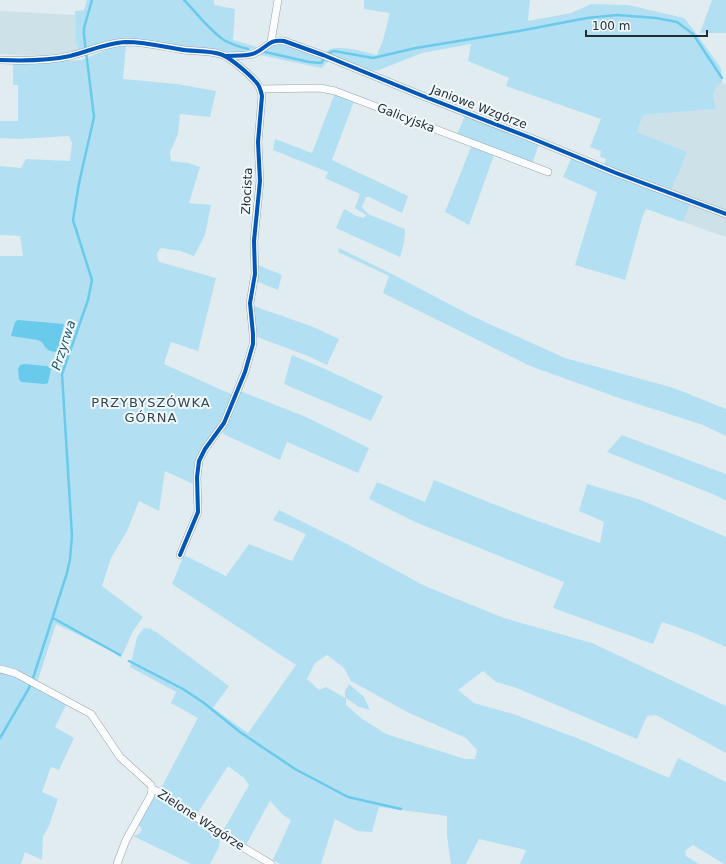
<svg xmlns="http://www.w3.org/2000/svg" width="726" height="864" viewBox="0 0 726 864" font-family="'DejaVu Sans',sans-serif">
  <style>
    .built { fill: #cce1e8 }
    .green { fill: #b2e0f2; fill-rule: evenodd }
    .water { fill: #6acaeb }
    .lines { fill: none; stroke-linecap: round; stroke-linejoin: round }
    .stream { stroke: #6acaeb; stroke-width: 2.5 }
    .street-casing { stroke: #9ba3a7; stroke-width: 8 }
    .street { stroke: #fafcfd; stroke-width: 7 }
    .cycleway-casing { stroke: #f1f9fd; stroke-width: 6 }
    .cycleway { stroke: #0057b8; stroke-width: 4 }
    .labels { text-anchor: middle; stroke-width: 4; stroke-linejoin: round; paint-order: stroke }
    .street-label { font-size: 12px; fill: #252d30; stroke: #f1f9fd }
    .water-label { font-size: 13px; font-style: italic; fill: #265a6d; stroke: #f1f9fd }
    .neighbourhood-label { font-size: 13px; letter-spacing: 1px; fill: #34464d; stroke: #f1f9fd }
  </style>
  <rect width="100%" height="100%" fill="#e1ecf1"/>
  <g class="built">
    <path d="M0,11l75,4 4,36 -39,5 -40,-2z"/>
    <path d="M722,83l4,2v152l-43,-15 8,-23 -20,-9 -34,-58 6,-17 73,-6 -3,-14 4,-10z"/>
  </g>
  <g class="green">
    <path d="M87,0h127v5l21,4 -2,31 24,7 -10,5h-21l-38,-4 -40,-7 -69,10 -3,-10 -1,-30 9,-1z"/>
    <path d="M364,0h166l-2,21 43,-8 20,-9 37,1 56,13 9,11 28,39 1,15 -5,2 -4,10 3,14 -73,6 -6,17 50,20 -16,38 -37,-12 -30,-13 2,-6 -6,-2 1,-6 -11,-4 11,-28 -95,-33 3,-8 -41,-17 3,-17 -49,9 -43,17 -9,1 -45,-18c8,-11 40,-1 52,2l6,-15 7,-27 -26,-4z"/>
    <path d="M712,0h14v33h-26z"/>
    <path d="M277,44l14,2 38,15 -8,7 -61,-13 8,-7z"/>
    <path d="M126,46l-3,33 54,5 39,7 -6,26 -30,-3 -2,20 -8,18 1,9 17,2 12,4 -11,36 22,2 -6,30 -11,21 -14,-5 -19,-3 -4,5 1,7 2,2 56,16 -18,73 -27,-9 -7,22 69,31 -14,29 -22,31 -4,29 -28,-13 -6,40 -20,-10 -12,30 -16,27 -9,28 41,31 -10,14 -12,27 -11,-8 -54,-26 -18,56 -2,1 -36,-15v-410h23l-3,-20 -20,-1v-69l21,2 5,-9 44,2 2,-18 -3,-7 -50,3 -19,-1v-17h18v-36h-5v-21l68,-4 32,-13z"/>
    <path d="M335,93l19,8 -22,59 76,36 -6,17 -33,-16h-3l-4,10 6,7 37,15 -1,14 -4,14 -64,-29 8,-19 8,4 1,2 11,3 2,-3 -11,-7 5,-14 -35,-16 3,-6 -55,-22 2,-11 37,14z"/>
    <path d="M465,115l74,29 -7,20 -75,-29z"/>
    <path d="M471,147l23,8 -25,70 -24,-13z"/>
    <path d="M572,157l118,46 -7,19 -37,-13 -3,6 -18,65 -50,-15 22,-73 -34,-15z"/>
    <path d="M339,248l53,26 80,42 93,42 109,30 52,21v27l-23,-11 -84,-27 -89,-32 -147,-73 6,-17 -51,-24z"/>
    <path d="M258,265l24,10 -4,15 -20,-8z"/>
    <path d="M253,306l58,20 28,13 -12,26 -19,-9 -51,-19 -5,-23z"/>
    <path d="M292,355l33,14 58,27 -12,25 -87,-37z"/>
    <path d="M240,391l66,26 63,31 -11,25 -71,-31 -7,18 -57,-26c0,-5 14,-35 17,-43z"/>
    <path d="M622,435l104,39v27l-11,-6 -108,-43z"/>
    <path d="M434,480c55,23 110,44 166,63l4,-21 -25,-11 8,-27 54,16 85,37v110l-32,-14 -32,-11 -9,22 -100,-36 11,-26 -149,-60 -46,-23 8,-17 48,20z"/>
    <path d="M279,510l68,34 78,42 79,32 88,25 134,63v47l-70,-38 -9,1 -10,23 -123,-52 -18,-5 -13,-11 -25,19 16,13 39,11 69,26 87,38 9,-20 48,24v82h-2l-31,-19 -8,6 1,5 13,8h-179l6,-14 -47,-11 -13,25h-15l-4,-28v-20l-68,-9 -7,25 -15,-1 -22,-12 -14,45h-41l-7,-4 18,-40 -8,-5 -13,-14 -24,44 -23,-14 26,-46 -5,-7 -16,-12 -31,48 -36,-26 37,-70 -27,-15 5,-11 -46,-25 7,-30 7,-9 7,1 8,5 70,52 -16,22 35,25 48,-68 -124,-81 12,-29 42,21 23,-32 43,17 14,-27 -33,-14zM327,655l17,13 7,13 58,32 57,25 11,12 -2,9h-10l-79,-25 -25,-16 -15,-13v-7l13,9 11,3 -6,-13 -15,-13 -4,7v7l-19,-11 -7,3 -12,-11 8,-16z"/>
    <path d="M0,672l9,2 11,5 46,26 -11,22 19,11 -15,32 -8,-3 -9,25 16,7 -9,27 -6,10 -1,24 -17,-8 -4,12h-21z"/>
    <path d="M159,795l61,43 -1,9 -9,17h-19l-58,-28 6,-2 3,-4 -3,-5 15,-28z"/>
  </g>
  <g class="water">
    <path d="M18,320l46,4 -6,26 -3,2c-7,-1 -9,-3 -13,-10l-4,-2 -27,-4 4,-14z"/>
    <path d="M24,364l23,2 4,3 -3,14 -4,1 -23,-2 -2,-3 -1,-10 2,-4z"/>
  </g>
  <g class="lines">
    <g class="stream">
      <path d="M184,0c13,13 25,30 40,40 8,5 16,7 24,9"/>
      <path d="M265,52l44,10 12,1 3,-4"/>
      <path d="M329,53l5,-2 39,7 43,-10 103,-17 68,-13 30,-3 39,3 21,4 16,12 29,44"/>
      <path d="M53,618l67,37"/>
      <path d="M129,661l54,28 21,14 36,29 55,37 53,28 53,12"/>
      <path d="M0,738l29,-50 5,-13 33,-102 3,-14 2,-23 -10,-162 26,-74 4,-20 -19,-60 6,-37 15,-66 -10,-82v-7l8,-28"/>
    </g>
    <g class="street-casing">
      <g id="street">
        <path d="M271,42l7,-42"/>
        <path d="M225,56c9,-1 22,1 30,-3 12,-5 13,-14 29,-12l39,14 100,41 108,42 85,35 110,41"/>
        <path d="M0,60c24,1 47,1 70,-4 19,-5 37,-13 56,-14 18,0 35,4 52,7 14,3 28,1 42,5 10,3 29,20 36,28 4,4 5,9 6,14l-4,46 2,39 -6,60 1,33 -5,29 3,31v10l-8,28 -16,39 -5,12 -19,26 -6,12 -2,16 1,35 -18,43"/>
        <path d="M261,89l59,-1 15,3 213,81"/>
        <path d="M0,669l15,4 76,41 29,43 31,28 1,4 -1,6 -25,45 -9,24"/>
        <path d="M152,789l7,3 65,44 47,28"/>
      </g>
    </g>
    <use href="#street" class="street"/>
    <g class="cycleway-casing">
      <g id="cycleway">
        <path d="M225,56c9,-1 22,1 30,-3 12,-5 13,-14 29,-12l39,14 100,41 108,42 85,35 110,41"/>
        <path d="M0,60c24,1 47,1 70,-4 19,-5 37,-13 56,-14 18,0 35,4 52,7 14,3 28,1 42,5 10,3 29,20 36,28 4,4 5,9 6,14l-4,46 2,39 -6,60 1,33 -5,29 3,31v10l-8,28 -16,39 -5,12 -19,26 -6,12 -2,16 1,35 -18,43"/>
      </g>
    </g>
    <use href="#cycleway" class="cycleway"/>
  </g>
  <g class="labels">
    <g class="street-label">
      <text transform="translate(479 107) rotate(21)" y="4">Janiowe Wzgórze</text>
      <text transform="translate(406 118) rotate(21)" y="4">Galicyjska</text>
      <text transform="translate(247 191) rotate(-87)" y="4">Złocista</text>
      <text transform="translate(201 820) rotate(33)" y="4">Zielone Wzgórze</text>
    </g>
    <g class="water-label">
      <text transform="translate(63 345) rotate(-72)" y="5">Przyrwa</text>
    </g>
    <g class="neighbourhood-label">
      <text x="151" y="407">PRZYBYSZÓWKA<tspan x="151" dy="15">GÓRNA</tspan></text>
    </g>
  </g>
  <path d="M586 30v6h121v-6" fill="none" stroke="#252d30" stroke-width="2"/>
  <text x="592" y="30" font-size="12" fill="#252d30" stroke="#f1f9fd" stroke-width="3" paint-order="stroke">100 m</text>
</svg>
